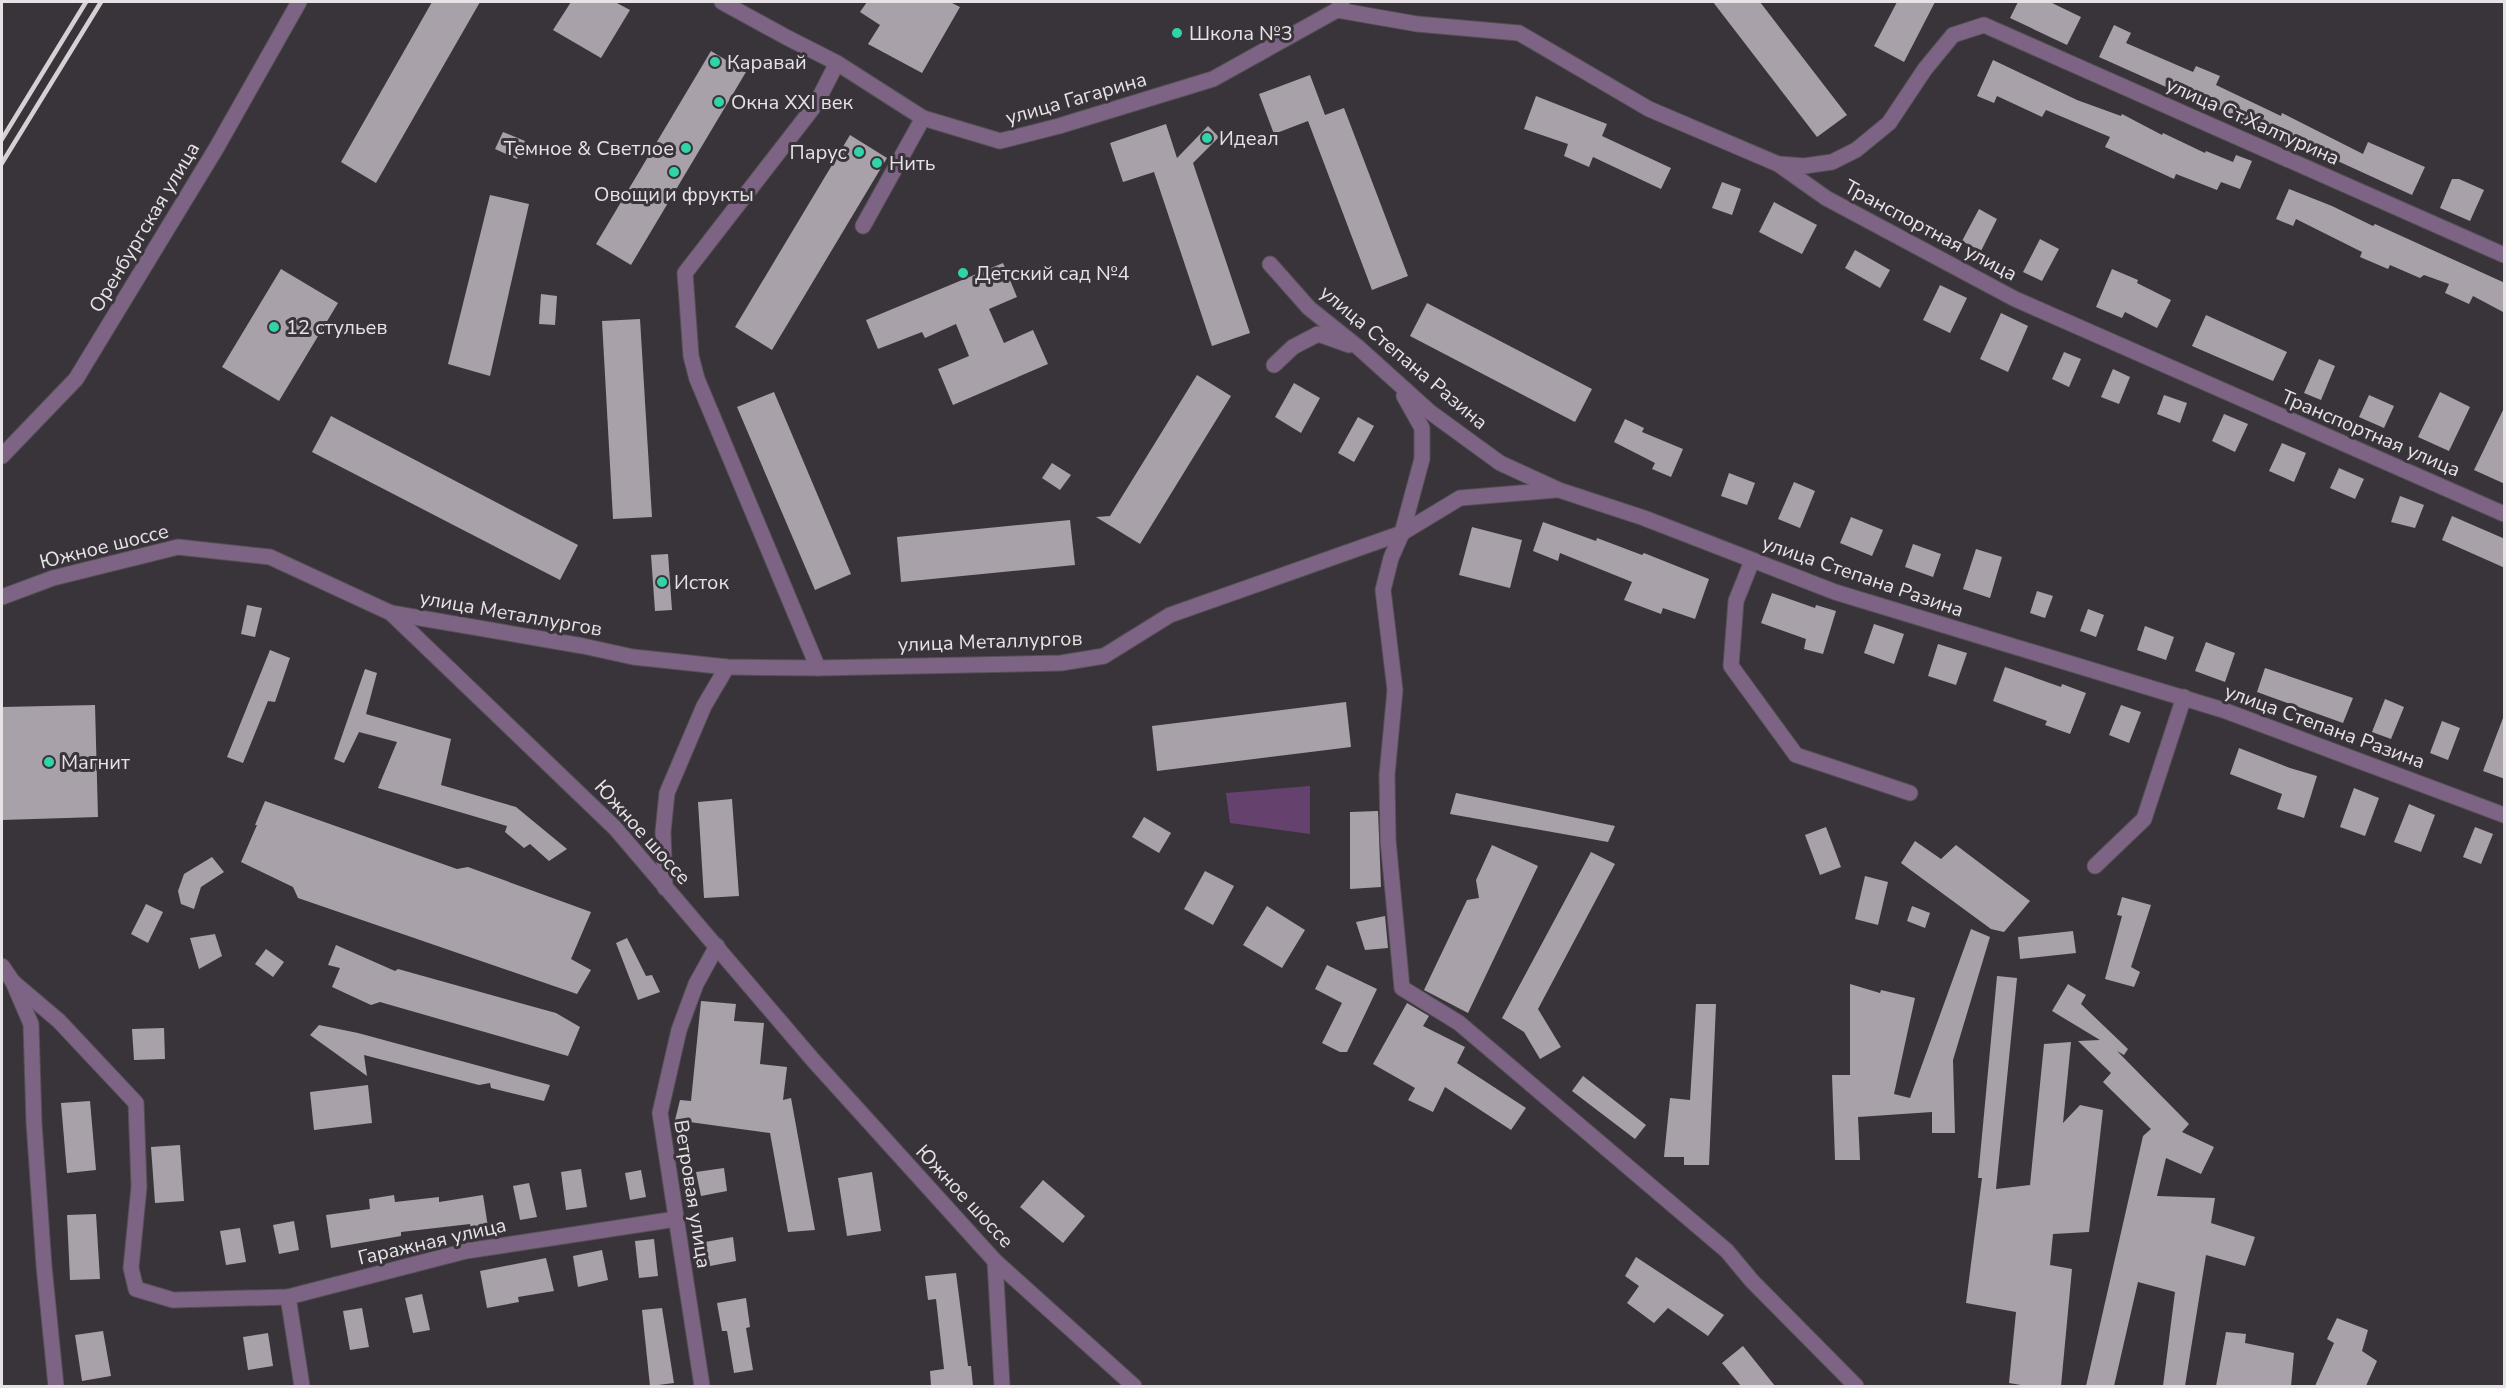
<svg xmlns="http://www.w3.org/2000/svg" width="2506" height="1388" viewBox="0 0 2506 1388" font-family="'Nunito Sans',sans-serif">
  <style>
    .green { fill: #65426d }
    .building { fill: #a8a1a9 }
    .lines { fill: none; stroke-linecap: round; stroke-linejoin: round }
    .minor-casing { stroke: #555056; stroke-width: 17 }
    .tertiary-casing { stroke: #555056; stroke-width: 17 }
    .minor { stroke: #7e6484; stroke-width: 15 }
    .tertiary { stroke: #7e6484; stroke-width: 15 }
    .rail { stroke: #d4d0d4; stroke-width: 4.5 }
    .poi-dot { fill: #31d4a9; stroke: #39343a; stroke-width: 2 }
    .labels { text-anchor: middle; stroke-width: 6; stroke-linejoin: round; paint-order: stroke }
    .poi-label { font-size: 20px; fill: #e6e2e6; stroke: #39343a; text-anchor: start }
    .street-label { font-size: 20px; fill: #e6e2e6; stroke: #39343a }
  </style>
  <rect width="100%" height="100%" fill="#39343a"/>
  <path class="green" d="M1310,786v48l-80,-11 -4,-30z"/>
  <g class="building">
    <path d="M432,2h48l-104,181 -35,-21z"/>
    <path d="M571,2h44l15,8 -29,48 -48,-28z"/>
    <path d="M867,2h83l10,5 -38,66 -54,-29 12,-19 -20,-13z"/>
    <path d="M1713,2h47l87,113 -30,22z"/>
    <path d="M1897,2h38l-31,60 -30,-16z"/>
    <path d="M2018,2h32l31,15 -14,28 -57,-27z"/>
    <path d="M2114,25l17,8 -5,10 67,29 3,-6 24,10 -4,9 65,31 1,-3 81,41 5,-12 57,25 -13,28 -81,-37 -3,5 -120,-59 -1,4 -25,-10 2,-3 -85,-38z"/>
    <path d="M711,51l35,21 -115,193 -35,-21z"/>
    <path d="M1993,60l84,40 44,16 1,-2 40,21 1,-2 42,20 1,-2 27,11 3,-7 16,6 -12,28 -19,-7 -4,8 -41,-16 -2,5 -69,-32 5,-10 -64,-27 -4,7 -45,-21 -3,7 -17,-7z"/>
    <path d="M1310,75l15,40 19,-7 64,168 -36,14 -64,-169 -34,13 -15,-40z"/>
    <path d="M1536,96l71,28 -5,12 69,32 -10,21 -68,-32 -4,10 -25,-11 4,-12 -44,-15z"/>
    <path d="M1166,124l11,34 31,-32 11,11 -26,26 57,170 -38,13 -58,-174 -31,10 -13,-39z"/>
    <path d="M503,132l22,9 -8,18 -22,-10z"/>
    <path d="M850,135l37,23 -115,192 -37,-23z"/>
    <path d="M2452,179h7l25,11 -14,31 -30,-13z"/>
    <path d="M1722,182l19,7 -9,26 -20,-7z"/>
    <path d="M2289,189l43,17 41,20 2,-2 130,59v30l-32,-17 -4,8 -24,-11 4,-9 -25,-9 -4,3 -30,-13 -2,4 -28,-12 2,-5 -66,-33 -3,7 -17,-7z"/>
    <path d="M490,195l39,9 -39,172 -42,-12z"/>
    <path d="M1774,202l43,23 -15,29 -43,-22z"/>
    <path d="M1979,209l18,10 -16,32 -19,-10z"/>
    <path d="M2040,239l19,10 -17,32 -19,-9z"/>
    <path d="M1855,250l35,20 -10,18 -35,-20z"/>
    <path d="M1003,263l14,34 -28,12 15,34 29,-13 15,34 -95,41 -15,-36 31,-13 -13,-32 -31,14 -3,-6 -44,17 -12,-29z"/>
    <path d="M281,269l57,34 -59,98 -57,-34z"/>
    <path d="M2112,269l26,11 -1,3 34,17 -14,28 -32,-16 -3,6 -26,-11z"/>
    <path d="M1940,285l27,13 -17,35 -27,-13z"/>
    <path d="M541,294l16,2 -2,29 -16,-1z"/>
    <path d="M1427,303l165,86 -17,33 -165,-86z"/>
    <path d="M2001,313l27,13 -20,46 -28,-13z"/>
    <path d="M2206,315l81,37 -14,29 -81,-35z"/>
    <path d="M640,319l12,198 -39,2 -11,-198z"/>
    <path d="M2064,352l17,7 -12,28 -17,-8z"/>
    <path d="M2319,359l16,7 -14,34 -17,-7z"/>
    <path d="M2113,369l17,8 -11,27 -18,-7z"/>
    <path d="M1197,375l34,21 -91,148 -44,-27 14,-1z"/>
    <path d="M1294,383l26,15 -19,35 -26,-16z"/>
    <path d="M774,392l77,182 -36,16 -78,-183z"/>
    <path d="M2440,392l30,15 -21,44 -31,-14z"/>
    <path d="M2164,395l23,8 -7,20 -23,-9z"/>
    <path d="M2369,395l25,11 -10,22 -25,-11z"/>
    <path d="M2505,406v78l-31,-14z"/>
    <path d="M2224,414l24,10 -13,28 -23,-11z"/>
    <path d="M331,416l247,129 -18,35 -248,-128z"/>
    <path d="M1358,417l16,9 -20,36 -16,-9z"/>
    <path d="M1625,419l19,9 -2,4 41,17 -12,28 -19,-8 3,-6 -41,-21z"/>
    <path d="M2282,443l24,10 -12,29 -25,-11z"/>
    <path d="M1052,463l19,12 -11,15 -18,-12z"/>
    <path d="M2339,468l25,11 -9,20 -25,-11z"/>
    <path d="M1729,473l26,10 -8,22 -26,-9z"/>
    <path d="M1794,482l21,9 -15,37 -22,-9z"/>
    <path d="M2400,496l24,9 -9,23 -24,-6z"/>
    <path d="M2452,516l53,23v29l-63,-28z"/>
    <path d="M1851,517l32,13 -11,26 -32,-13z"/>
    <path d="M1070,520l5,45 -174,17 -4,-45z"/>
    <path d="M1543,522l53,19 1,-3 45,17 2,-2 65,26 -14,40 -32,-11 -2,6 -37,-14 8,-18 -72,-29 -2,8 -25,-10z"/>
    <path d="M1472,527l50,13 -12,48 -51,-13z"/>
    <path d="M1913,544l28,10 -8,23 -28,-10z"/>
    <path d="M1976,549l26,8 -12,41 -27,-9z"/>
    <path d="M668,554l4,56 -17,1 -4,-56z"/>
    <path d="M2037,591l16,5 -8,22 -15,-5z"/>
    <path d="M1772,593l43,15 1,-3 20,6 -13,43 -19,-5 2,-10 -45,-16z"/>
    <path d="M247,605l15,3 -7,29 -14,-3z"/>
    <path d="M2088,609l16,6 -8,22 -16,-6z"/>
    <path d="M1874,624l30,10 -10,30 -30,-11z"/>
    <path d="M2145,626l29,11 -8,23 -29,-10z"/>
    <path d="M2206,642l29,11 -10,29 -30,-11z"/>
    <path d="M1938,644l29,9 -11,32 -28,-9z"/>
    <path d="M270,650l20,8 -15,44 -7,-1 -25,62 -16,-6z"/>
    <path d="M2005,667l56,20 1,-3 24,9 -16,41 -25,-9 2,-4 -54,-20z"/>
    <path d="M2265,668l88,30 -10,25 -86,-31z"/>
    <path d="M365,669l12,4 -11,41 85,25 -10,46 75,22 51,42 -18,12 -19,-17 -6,4 -19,-16 2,-6 -129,-38 19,-46 -38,-10 -15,31 -10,-4z"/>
    <path d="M2385,699l19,8 -13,32 -19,-7z"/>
    <path d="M1346,702l5,45 -194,24 -5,-45z"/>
    <path d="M95,705l3,112 -96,3v-113z"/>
    <path d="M2121,705l20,7 -12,31 -20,-8z"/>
    <path d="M2503,718h2v61l-22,-8z"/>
    <path d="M2442,721l18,7 -12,32 -18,-7z"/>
    <path d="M2239,748l51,20 27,8 -13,42 -27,-9 5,-15 -52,-20z"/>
    <path d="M2354,788l25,10 -14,38 -25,-9z"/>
    <path d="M1456,793l159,33 -7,16 -158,-28z"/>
    <path d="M732,799l7,97 -35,2 -6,-96z"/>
    <path d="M265,801l192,68 11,-2 123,45 -20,47 20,11 -14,24 -279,-96 -5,-11 -52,-25 16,-37h-2z"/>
    <path d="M2409,804l26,11 -14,37 -27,-10z"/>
    <path d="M1378,811l3,76 -31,2v-77z"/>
    <path d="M1144,817l27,16 -12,20 -27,-16z"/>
    <path d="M1826,827l15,40 -21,8 -15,-40z"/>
    <path d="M2475,827l18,7 -12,30 -18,-7z"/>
    <path d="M1915,841l26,18 15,-14 74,56 -26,31 -13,-3 -90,-66z"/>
    <path d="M1492,845l46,21 -70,147 -44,-23 43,-90 12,-2 -3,-18z"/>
    <path d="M1591,852l24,12 -77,145 23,38 -21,12 -16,-27 -22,-14z"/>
    <path d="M212,857l12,15 -23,15 -7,22 -13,-5 -3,-13 6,-17z"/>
    <path d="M1205,871l29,15 -21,39 -29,-16z"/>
    <path d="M1865,876l23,6 -10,43 -23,-6z"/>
    <path d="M2122,897l29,8 -20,62 9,5 -6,15 -29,-8 17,-63 -5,-1z"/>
    <path d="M146,904l17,8 -15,31 -17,-9z"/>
    <path d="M1267,906l38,24 -23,38 -39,-23z"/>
    <path d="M1912,906l18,7 -5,15 -18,-7z"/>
    <path d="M1385,916l3,32 -23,2 -9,-28z"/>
    <path d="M1971,929l19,8 -37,123 2,73h-23v-21l-74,5 2,43h-25l-3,-85h18v-91l30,9 1,-3 34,8 -21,96 16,4z"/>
    <path d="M2073,931l3,22 -56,6 -2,-22z"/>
    <path d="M215,934l7,22 -23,13 -9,-31z"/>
    <path d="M627,938l19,38 6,-1 8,17 -22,8 -22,-57z"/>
    <path d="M336,945l59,26 3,-2 158,44 24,14 -12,29 -188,-54 -9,3 -39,-18 8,-19 -12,-3z"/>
    <path d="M266,949l18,13 -11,15 -18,-13z"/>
    <path d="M1327,965l50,24 -30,63h-7l-18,-9 20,-40 -27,-14z"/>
    <path d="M1997,976l20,2 -21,211 34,-4 14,-141 27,-2 -8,81 17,-18 23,5 -14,122 -36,2 -3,31 22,4 -11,117h-34l-18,-3 7,-71 -50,-9 16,-125h-4z"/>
    <path d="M2068,984l18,11 -5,9 47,45 -4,6 -7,-4 72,73 -7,8 32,15 -13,27 -35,-16 -9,38 58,2 -4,25 44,14 -10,29 -39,-11 -21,131h-22l12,-94 -37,-10 -24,104h-28l57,-250 8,-7 -48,-47 8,-9 -33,-32 22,-1 -48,-29z"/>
    <path d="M701,1001l35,3 -2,17 30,2 -4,41 27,3 -4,33 8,-2 24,132 -27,2 -18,-99 -95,-13 5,-20 11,1z"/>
    <path d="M1407,1003l22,13 -6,10 42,21 -8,16 69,45 -15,22 -66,-43 -12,25 -25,-12 7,-12 -42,-24z"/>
    <path d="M1696,1004h20l-7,161h-25v-8h-20l6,-59 20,2z"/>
    <path d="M319,1025l39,8 192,52 -6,16 -53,-13 -1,-5 -11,2 -115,-30 3,21 -57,-41z"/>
    <path d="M164,1028l1,31 -31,1 -2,-31z"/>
    <path d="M1583,1076l63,49 -11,14 -63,-48z"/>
    <path d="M368,1085l4,38 -58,7 -4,-38z"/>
    <path d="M90,1101l6,69 -29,3 -6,-70z"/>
    <path d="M180,1145l4,56 -29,2 -4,-56z"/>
    <path d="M724,1168l3,23 -26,5 -5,-24z"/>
    <path d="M581,1169l6,38 -21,3 -5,-38z"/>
    <path d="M641,1170l5,27 -16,3 -5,-27z"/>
    <path d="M872,1172l9,59 -34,5 -9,-58z"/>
    <path d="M1043,1180l42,36 -22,27 -43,-36z"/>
    <path d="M529,1183l8,34 -17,3 -7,-34z"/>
    <path d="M394,1195l1,7 44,-5v5l44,-7 5,32 -17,3 -1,-6 -69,8v4l-70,12 -5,-33 44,-6 -1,-10z"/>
    <path d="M96,1214l4,65 -30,1 -3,-65z"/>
    <path d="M294,1221l5,29 -20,4 -6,-29z"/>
    <path d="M240,1228l6,34 -20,3 -6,-34z"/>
    <path d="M733,1237l3,24 -26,5 -5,-24z"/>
    <path d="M654,1239l4,37 -19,2 -4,-37z"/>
    <path d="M602,1250l6,30 -30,7 -5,-31z"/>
    <path d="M1636,1257l88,58 -16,21 -40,-28 -14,15 -27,-20 12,-17 -14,-10z"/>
    <path d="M546,1258l8,33 -36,6 1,5 -32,6 -7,-37z"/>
    <path d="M956,1273l12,93h3l2,20h-42l-1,-15 14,-2 -8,-70 -8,1 -3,-24z"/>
    <path d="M422,1294l8,36 -17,3 -8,-35z"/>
    <path d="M746,1298l4,29 -4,1 7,42 -19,3 -7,-42h-5l-5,-28z"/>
    <path d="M362,1308l7,39 -19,3 -7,-39z"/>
    <path d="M662,1308l12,75 -24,3 -8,-76z"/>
    <path d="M2337,1318l31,12 -6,21 15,10 -11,25h-51l19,-43 -7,-4z"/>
    <path d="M103,1331l8,45 -29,5 -7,-46z"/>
    <path d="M2226,1332l20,2 -1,9 49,10 -3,33h-75z"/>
    <path d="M268,1333l5,33 -25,4 -5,-33z"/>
    <path d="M1743,1346l32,40h-34l-19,-23z"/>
  </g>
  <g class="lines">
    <g class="minor-casing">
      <g id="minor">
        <path d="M722,2l64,35 51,26 86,55 77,23 59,-15 154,-47 124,-69 5,-8"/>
        <path d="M1337,10l80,14 102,9 130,76 129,55 48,34 189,101 489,215"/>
        <path d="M1779,164l25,2 28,-4 24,-12 33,-27 36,-54 28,-34 31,-10 520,230"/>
        <path d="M863,226l60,-108"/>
        <path d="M1270,264l39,44 50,40 71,64 70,51 59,27 85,28 191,74 388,118 281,105"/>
        <path d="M1274,365l19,-18 25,-13 31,11"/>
        <path d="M1404,396l18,32v31l-20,74 -11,25 -8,32 12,100 -8,85 1,65 14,148 57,35 268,228 25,30 104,105"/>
        <path d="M2,456l74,-77 141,-232 82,-145"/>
        <path d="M1752,561l-16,40 -5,65 65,89 114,38"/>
        <path d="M391,613l192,33 50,11 94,10 91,1 243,-5 43,-7 66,-41 232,-82 58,-35 96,-8"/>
        <path d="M818,668l-121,-289 -6,-23 -6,-83 131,-169 21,-41"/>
        <path d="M2095,866l49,-47 40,-122"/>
        <path d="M665,888l-2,-56 4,-39 37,-87 23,-39"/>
        <path d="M2,966l11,16 18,42 3,99 10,143 12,120"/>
        <path d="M13,982l46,39 77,82 3,84 -8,81 5,21 37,11 115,-3 178,-46 210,-32"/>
        <path d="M995,1261l7,125"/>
        <path d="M288,1297l14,89"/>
        <path d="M702,1386l-42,-273 19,-83 17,-46 21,-38"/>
      </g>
    </g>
    <g class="tertiary-casing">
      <path id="tertiary" d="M2,597l51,-19 125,-31 92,10 121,56 224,215 198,232 182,201 139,125"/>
    </g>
    <use href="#minor" class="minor"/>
    <use href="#tertiary" class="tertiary"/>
    <g class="rail">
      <path d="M2,139l84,-137"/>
      <path d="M2,163l99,-161"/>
    </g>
  </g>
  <g class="poi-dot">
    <circle cx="1177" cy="33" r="6"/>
    <circle cx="715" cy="62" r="6"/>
    <circle cx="719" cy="102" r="6"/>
    <circle cx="1207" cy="138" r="6"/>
    <circle cx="686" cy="148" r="6"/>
    <circle cx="859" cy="152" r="6"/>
    <circle cx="877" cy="163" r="6"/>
    <circle cx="674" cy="172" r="6"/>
    <circle cx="963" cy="273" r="6"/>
    <circle cx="274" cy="327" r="6"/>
    <circle cx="662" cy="582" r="6"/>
    <circle cx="49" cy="762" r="6"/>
  </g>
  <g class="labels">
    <g class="poi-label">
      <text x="1189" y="40">Школа №3</text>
      <text x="727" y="69">Каравай</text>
      <text x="731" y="109">Окна XXI век</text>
      <text x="1219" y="145">Идеал</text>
      <text x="674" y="155" text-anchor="end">Темное &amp; Светлое</text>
      <text x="847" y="159" text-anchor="end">Парус</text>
      <text x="889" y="170">Нить</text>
      <text x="674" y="201" text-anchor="middle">Овощи и фрукты</text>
      <text x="975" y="280">Детский сад №4</text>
      <text x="286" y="334">12 стульев</text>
      <text x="674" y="589">Исток</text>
      <text x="61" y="769">Магнит</text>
    </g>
    <g class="street-label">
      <text transform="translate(1076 98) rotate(-16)" y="7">улица Гагарина</text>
      <text transform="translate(2253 121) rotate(24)" y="7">улица Ст.Халтурина</text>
      <text transform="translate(144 227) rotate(-59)" y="7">Оренбургская улица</text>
      <text transform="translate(1931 230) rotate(28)" y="7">Транспортная улица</text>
      <text transform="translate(1404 357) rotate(40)" y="7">улица Степана Разина</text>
      <text transform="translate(2371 433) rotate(23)" y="7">Транспортная улица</text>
      <text transform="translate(104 546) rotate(-14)" y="7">Южное шоссе</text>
      <text transform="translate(1863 576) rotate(19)" y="7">улица Степана Разина</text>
      <text transform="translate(511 613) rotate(10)" y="7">улица Металлургов</text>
      <text transform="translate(990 641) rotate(-2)" y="7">улица Металлургов</text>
      <text transform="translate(2325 726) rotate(20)" y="7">улица Степана Разина</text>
      <text transform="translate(643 832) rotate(48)" y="7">Южное шоссе</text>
      <text transform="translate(693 1194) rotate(81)" y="7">Ветровая улица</text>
      <text transform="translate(965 1196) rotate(47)" y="7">Южное шоссе</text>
      <text transform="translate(432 1241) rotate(-13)" y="7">Гаражная улица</text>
    </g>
  </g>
  <rect width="2506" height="1388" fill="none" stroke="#e6e2e6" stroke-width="6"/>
</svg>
